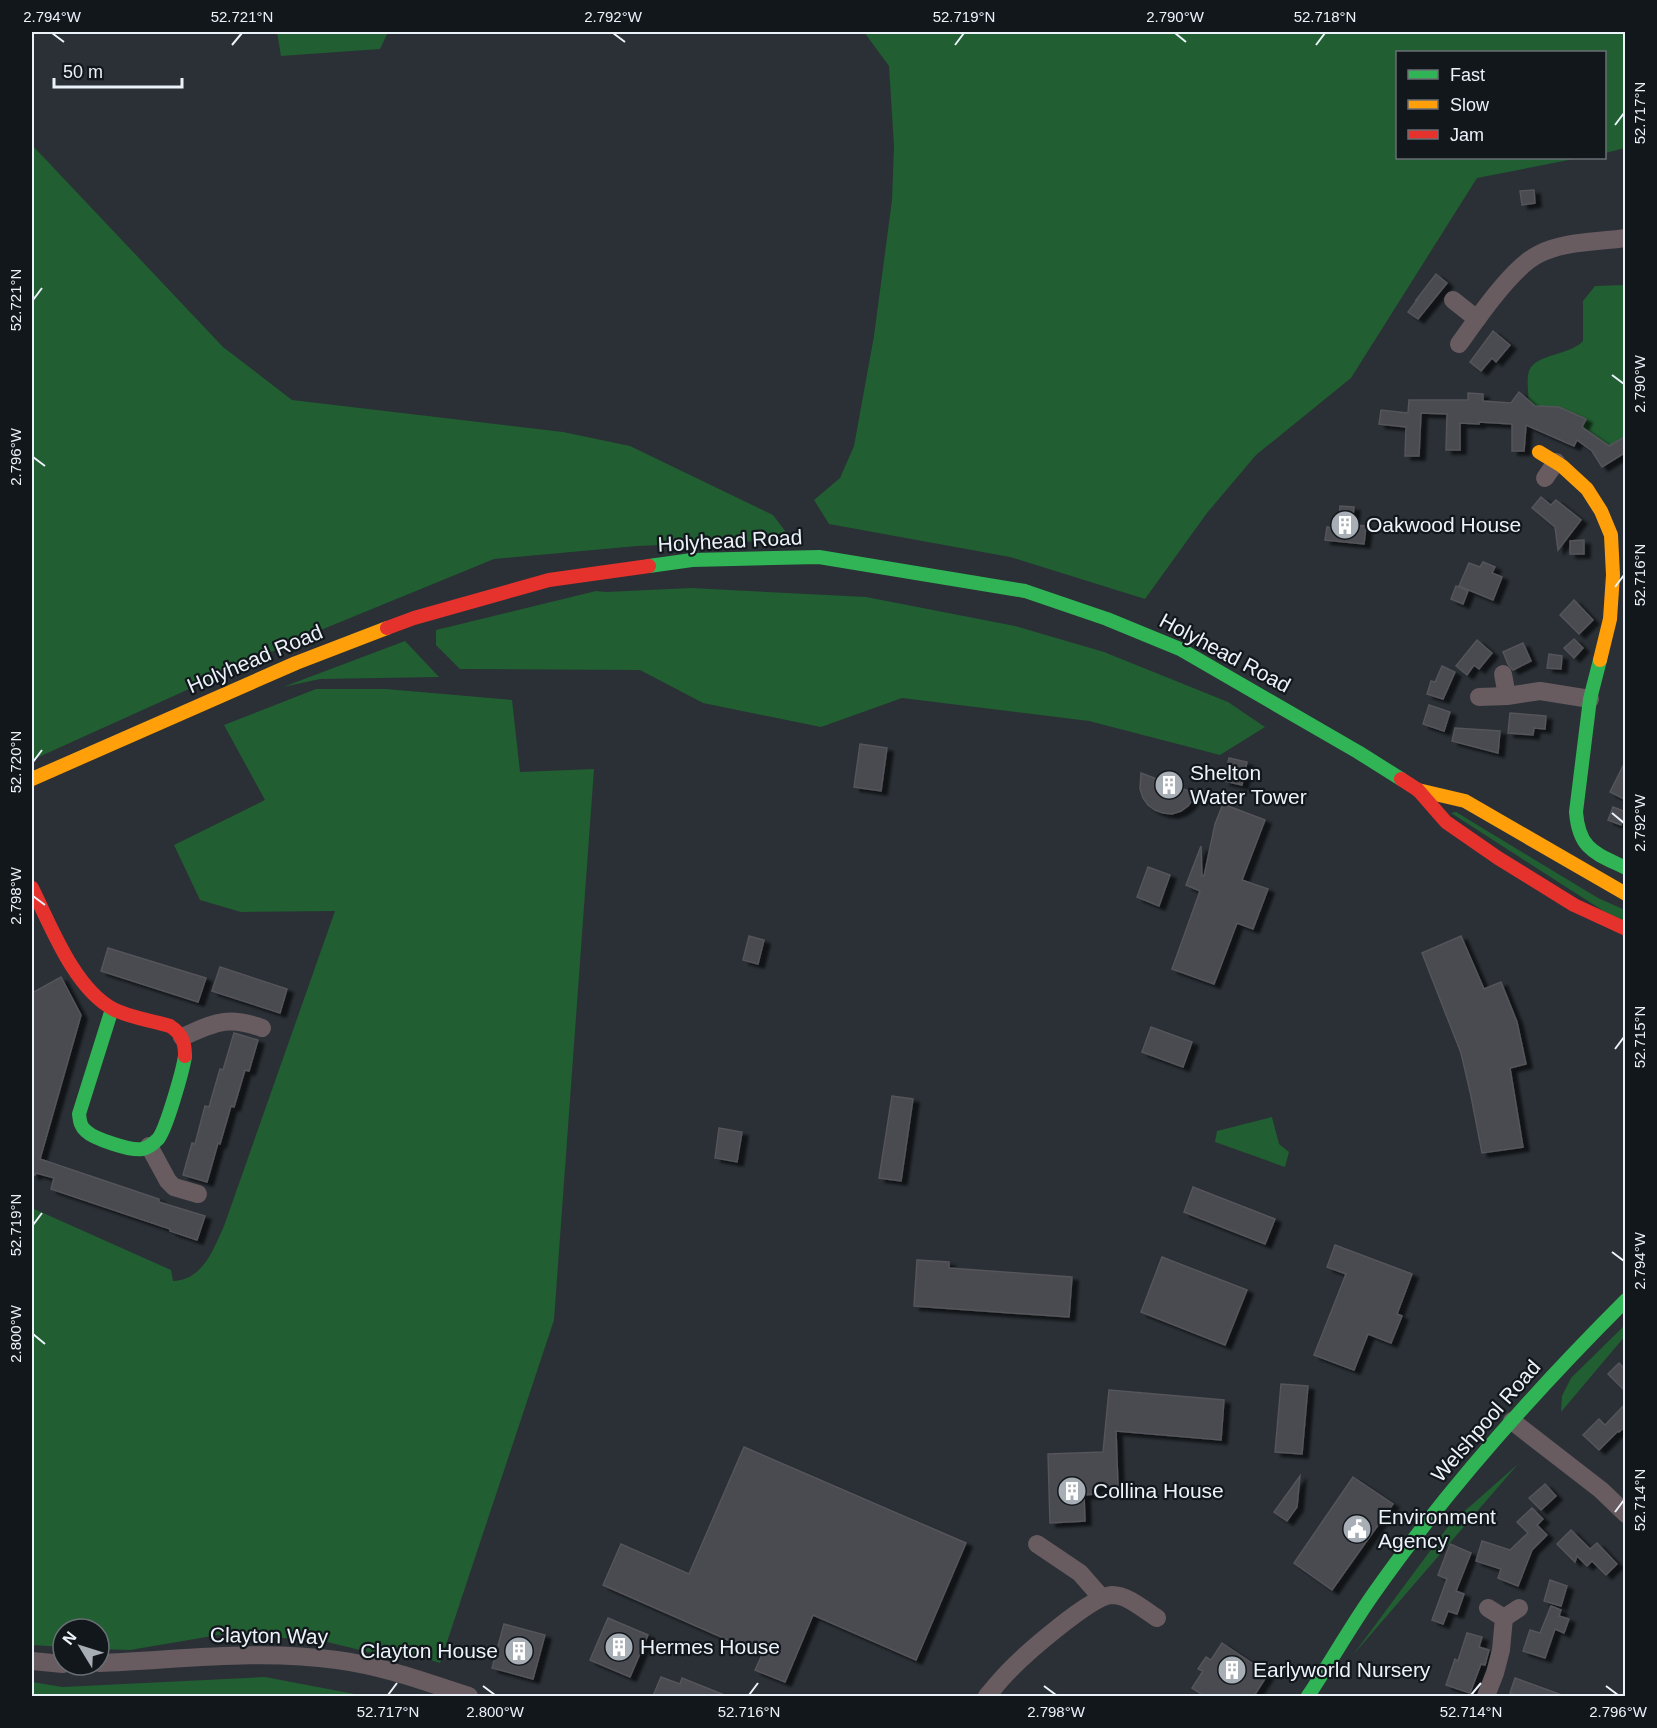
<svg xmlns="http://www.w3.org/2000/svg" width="1657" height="1728" viewBox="0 0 1657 1728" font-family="Helvetica,sans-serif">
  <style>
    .green { fill: #215e31 }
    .building { fill: #4a4b51; stroke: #54545a; stroke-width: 1.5; filter: url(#shadow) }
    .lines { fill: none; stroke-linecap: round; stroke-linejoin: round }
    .street { stroke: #685c60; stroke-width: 18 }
    .fast { stroke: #30b455; stroke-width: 14 }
    .slow { stroke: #ff9f0a; stroke-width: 14 }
    .jam { stroke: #e5322d; stroke-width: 14 }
    .ticks { fill: none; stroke: #ecf2fa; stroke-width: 2 }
    .labels { text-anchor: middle; stroke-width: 4.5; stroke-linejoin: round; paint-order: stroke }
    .poi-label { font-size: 21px; fill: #ecf2fa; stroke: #12171c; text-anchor: start }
    .street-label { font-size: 21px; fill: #ecf2fa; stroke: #12171c }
    .neatline { fill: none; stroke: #ecf2fa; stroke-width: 2 }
    .ticks-label { font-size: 15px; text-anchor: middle; fill: #ecf2fa }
  </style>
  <defs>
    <filter id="shadow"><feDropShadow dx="6" dy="4" stdDeviation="1.5" flood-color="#0009"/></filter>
  </defs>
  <rect width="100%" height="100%" fill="#2a3036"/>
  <g class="green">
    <path d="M277,32h111l-8,17 -99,7z"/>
    <path d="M864,32h761v116l-20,5 -1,-101h-206v106h181l-102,20 -126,200 -95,77 -49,58 -62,86 -135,-42 -181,-33 -15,-24 26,-22 14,-32 20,-110 18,-136 2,-54 -5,-80z"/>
    <path d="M32,145l191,202 69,53 271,32 67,14 143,69 19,25 -155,6 -143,13 -183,75 -279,126z"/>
    <path d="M1625,285v154l-1,-2 -30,18 -2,-4 8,-11 -12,-9 -7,-2 4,-10 -9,-4 -2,3 -5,-7 -12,-5 -6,13 -3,-1 1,-12h-20c0,-9 -3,-27 0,-35 6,-17 42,-16 54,-30v-40l12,-15z"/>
    <path d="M691,588l175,9 149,29 89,26 124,50 37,25 -45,28 -131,-34 -187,-23 -81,29 -118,-24 -63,-33 -180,-1 -24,-24v-15l160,-39 10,1z"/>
    <path d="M405,641l34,36 -119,2 -37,8z"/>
    <path d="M316,689h70l126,11 8,72 74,-3 -40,551 -114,343 -44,-14 -3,9 -66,-16 -97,-9 -100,17 -31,-1v-20h-36v18l-31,-2v-437l139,62 2,11c30,-1 40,-31 51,-55l111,-315 -94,1 -41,-12 -26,-55 91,-45 -41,-75z"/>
    <path d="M1456,812l142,86 27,12v12l-20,-10 -154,-99z"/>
    <path d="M1272,1117l7,27 10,8 -4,15 -70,-25 2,-11z"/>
    <path d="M1625,1325v11l-64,76 1,-16 9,-18z"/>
    <path d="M1518,1464l-165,191 97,-131z"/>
    <path d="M265,1677l100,19h-333v-14l31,5z"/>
  </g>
  <g class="building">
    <path d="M1534,190l1,13 -13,2 -2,-14z"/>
    <path d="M1436,274l11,9 -29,36 -10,-7 9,-12h-1z"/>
    <path d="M1493,331l17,14 -14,17 -4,-4 -11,13 -11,-9z"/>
    <path d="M1519,392l16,14 24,1 27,12 -4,8 27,19 17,-10v16l-24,15 -10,-16 -15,-11 -3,6 -48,-21 -2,26h-12v-27l-33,-2v2l-19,-1v27h-14l1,-36 -26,-1 -2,43h-14l1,-29 -27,-3 2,-14 27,3 1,-13h59v-7l15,1v7l28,2z"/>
    <path d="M1541,497l10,8 5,-5 25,20 -23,30 -3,-23 -23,-19z"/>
    <path d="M1340,506l14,1 -2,18 14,1 -2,18 -39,-4 2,-13 5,1 1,-10 6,1z"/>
    <path d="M1584,540v14h-14v-13z"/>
    <path d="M1483,562l12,5 -3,6 10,4 -9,23 -34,-14 10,-23 11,4z"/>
    <path d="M1456,586l12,5 -5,13 -12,-5z"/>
    <path d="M1574,600l19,20 -14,14 -19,-19z"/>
    <path d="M1574,639l9,9 -9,10 -10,-10z"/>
    <path d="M1477,640l15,13 -13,16 -5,-4 -7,10 -11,-9z"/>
    <path d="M1523,643l8,18 -18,9 -5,-6 -5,-12z"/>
    <path d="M1549,654l13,2 -1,13 -14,-1z"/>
    <path d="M1442,666l13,6 -12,27 -16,-5 4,-13 4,1z"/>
    <path d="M1429,705l21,7 -6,19 -21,-7z"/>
    <path d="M1510,713l36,3 -1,13 -11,-1 -1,7 -25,-2z"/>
    <path d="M1455,728l45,3 -2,22 -46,-12z"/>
    <path d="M860,744l27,4 -6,43 -27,-4z"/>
    <path d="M1229,758l18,4 -5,23 -18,-4z"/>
    <path d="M1626,760v40l-16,-8z"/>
    <path d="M1141,773l56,21 -9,12 -7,5 -9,3 -9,-1 -8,-3 -7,-5 -5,-7 -3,-9z"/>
    <path d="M1223,804l42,16 -23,60 26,9 -15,40 -16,-6 -23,61 -42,-15 28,-78 -14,-6 15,-39 1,30h2l11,-52z"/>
    <path d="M1613,807l13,5 -5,13 -13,-5z"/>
    <path d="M1148,867l22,8 -11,31 -22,-9z"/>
    <path d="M749,936l15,4 -6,24 -15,-4z"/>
    <path d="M1461,936l23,53 17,-7 16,40 9,42 -16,4 13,79 -41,6 -11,-57 -10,-43 -39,-100z"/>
    <path d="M108,948l98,30 -8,24 -97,-31z"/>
    <path d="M220,967l67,22 -7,24 -68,-22z"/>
    <path d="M61,977l20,38 -41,144 119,40v3l46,14 -8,24 -27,-9v-2l-119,-40 3,-11 -18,-5 -1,2h-3v-182z"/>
    <path d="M1151,1027l41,15 -9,25 -41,-15z"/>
    <path d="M234,1033l24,7 -9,31 -4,-1 -11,37 -3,-1 -11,38 -2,-1 -11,39 -24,-7 9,-32 3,1 10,-38 4,1 11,-38 3,1z"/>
    <path d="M892,1096l21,3 -12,82 -22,-3z"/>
    <path d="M719,1128l23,4 -5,30 -22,-4z"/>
    <path d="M1193,1187l82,32 -10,25 -81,-32z"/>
    <path d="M1335,1245l77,29 -15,40 5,2 -11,27 -23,-9 -14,36 -40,-15 32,-81 -19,-7z"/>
    <path d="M1162,1257l85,33 -22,55 -84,-33z"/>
    <path d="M917,1260l32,2v6l123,9 -3,40 -155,-11z"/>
    <path d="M1619,1363l7,7v22l-18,-18z"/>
    <path d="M1281,1384l27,2 -6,68 -27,-2z"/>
    <path d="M1109,1390l115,10 -3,40 -105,-9 2,55 -23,1v7l-11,1 1,26 -35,2 -2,-69 55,-2z"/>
    <path d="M1626,1403v23l-7,6 -1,-1 -19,19 -16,-15 16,-16 6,6z"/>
    <path d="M744,1447l222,96 -50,117 -103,-45 -28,67 -30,-12 7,-15 -159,-70 18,-41 68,30z"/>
    <path d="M1300,1476l-3,31 -10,14 -13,-9z"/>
    <path d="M1353,1477l40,27 -61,86 -38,-27z"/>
    <path d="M1545,1484l11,12 -15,14 -12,-12z"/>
    <path d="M1532,1508l11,11 -7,7 1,-1 10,10 -15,15 -14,36 -20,-8 3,-9 -25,-8 6,-20 28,9 18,-17 -11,-11z"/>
    <path d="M1571,1530l19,19 7,-6 20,21 -11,11 -14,-14 -5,5 -10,-10 -2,6 -18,-18z"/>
    <path d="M1450,1544l21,9 -15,38 8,3 -7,20 -9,-3 -5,13 -11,-4 15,-41 -9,-4z"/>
    <path d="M1550,1580l17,6 -6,20 -17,-5z"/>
    <path d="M1551,1606l10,4 -2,6 10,3 -5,14 -9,-4 -10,29 -22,-7 7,-21 10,3z"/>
    <path d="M608,1618l40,17 -18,42 -40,-17z"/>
    <path d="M504,1624l41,11 -12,44 -41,-11z"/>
    <path d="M1467,1633l15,4 -3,10 10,3 -4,15 -4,-1 -11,29 -24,-8 9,-26 3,2z"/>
    <path d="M1222,1643l46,31 -14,22h-50l-12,-8 11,-17 -5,-2 8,-12 5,3z"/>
    <path d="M661,1677l19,7 2,-6 45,18h-74z"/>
    <path d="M1515,1678l47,17v1h-44l-8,-3z"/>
  </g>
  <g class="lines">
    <g class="street">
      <path d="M1453,300l24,19"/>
      <path d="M1459,344c18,-25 53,-77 80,-90 26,-13 58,-12 87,-16"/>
      <path d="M1545,478l11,-16"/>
      <path d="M1503,674l4,22"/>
      <path d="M1479,697l28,-1 33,-5 50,8"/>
      <path d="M182,1037c33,-14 44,-22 80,-9"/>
      <path d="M149,1146l19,35 6,6 24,7"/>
      <path d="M1512,1421l89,69 25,24"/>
      <path d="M1037,1544l43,29 21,24"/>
      <path d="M1488,1608l16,10 15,-10"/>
      <path d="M32,1661l31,3"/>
      <path d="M99,1663c79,-3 159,-14 238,-3 46,6 89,22 132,36"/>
      <path d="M987,1696c7,-8 13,-16 21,-24 16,-17 83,-76 104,-77 16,0 32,15 45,23"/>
      <path d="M1486,1696l9,-23 6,-23 3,-32"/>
    </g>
    <g class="fast">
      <path d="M649,566l43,-6 127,-3 206,34 82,28 73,30 178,103 43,27"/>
      <path d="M1600,660l-10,39 -14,113c3,38 19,41 50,56"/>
      <path d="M112,1009l-33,105c1,7 1,12 7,17 8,8 45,20 56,18 6,-1 12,-6 16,-10 8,-9 25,-69 27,-83"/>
      <path d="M1308,1696c22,-33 41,-67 64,-100 74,-106 162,-204 254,-296"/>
    </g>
    <g class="slow">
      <path d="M1539,452l23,14 25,23 14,22 10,24 2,40 -3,44 -10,41"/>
      <path d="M32,779l264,-116 91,-35"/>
      <path d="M1418,790l47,11 161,93"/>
    </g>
    <g class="jam">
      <path d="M387,628l27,-10 135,-38 100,-14"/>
      <path d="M1401,779l17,11 28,32 52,36 76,47 52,24"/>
      <path d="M32,888c19,38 42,100 81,121 17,9 38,11 57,17 12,8 15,16 15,30"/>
    </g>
  </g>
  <path class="ticks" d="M52,33l12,9M613,33l12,9M1175,33l11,9M232,45l10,-12M955,45l9,-12M1316,45l9,-12M1615,125l9,-12M33,300l9,-12M1612,375l12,9M33,457l12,9M1615,587l9,-12M33,762l9,-12M1612,813l12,10M33,896l12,9M1615,1049l9,-12M33,1225l9,-12M1612,1252l12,9M33,1334l12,10M1615,1512l9,-12M483,1686l12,9M1044,1686l12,9M1606,1686l12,9M388,1695l9,-12M749,1695l9,-12M1471,1695l10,-12"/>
  <defs>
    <g id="building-disc" transform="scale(1.5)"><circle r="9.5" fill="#a8aeb5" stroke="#12171c"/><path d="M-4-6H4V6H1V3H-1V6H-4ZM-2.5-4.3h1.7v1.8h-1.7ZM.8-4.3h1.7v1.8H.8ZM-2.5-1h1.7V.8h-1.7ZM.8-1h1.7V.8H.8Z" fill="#fff"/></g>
    <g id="civic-disc" transform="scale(1.5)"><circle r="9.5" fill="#a8aeb5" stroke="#12171c"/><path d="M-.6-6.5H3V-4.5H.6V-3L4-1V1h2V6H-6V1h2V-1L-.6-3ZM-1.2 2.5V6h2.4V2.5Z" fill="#fff"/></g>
  </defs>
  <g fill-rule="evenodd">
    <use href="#building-disc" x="1345" y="525"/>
    <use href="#building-disc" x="1169" y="785"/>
    <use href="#building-disc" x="1072" y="1491"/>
    <use href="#civic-disc" x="1357" y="1529"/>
    <use href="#building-disc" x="619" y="1647"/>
    <use href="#building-disc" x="519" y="1651"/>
    <use href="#building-disc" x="1232" y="1670"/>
  </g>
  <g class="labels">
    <g class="poi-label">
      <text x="1366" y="532">Oakwood House</text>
      <text x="1190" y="780">Shelton<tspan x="1190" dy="24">Water Tower</tspan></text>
      <text x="1093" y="1498">Collina House</text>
      <text x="1378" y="1524">Environment<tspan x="1378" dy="24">Agency</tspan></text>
      <text x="640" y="1654">Hermes House</text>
      <text x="498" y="1658" text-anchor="end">Clayton House</text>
      <text x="1253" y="1677">Earlyworld Nursery</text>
    </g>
    <g class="street-label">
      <text transform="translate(730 541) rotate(-3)" y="7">Holyhead Road</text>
      <text transform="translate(1225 653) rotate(28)" y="7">Holyhead Road</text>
      <text transform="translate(255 659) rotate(-23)" y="7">Holyhead Road</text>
      <text transform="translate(1486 1421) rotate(-49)" y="7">Welshpool Road</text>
      <text transform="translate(269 1636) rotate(1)" y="7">Clayton Way</text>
    </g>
  </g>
  <rect width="1657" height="1728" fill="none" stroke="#12171c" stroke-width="66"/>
  <rect x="1396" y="51" width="210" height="108" fill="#12171c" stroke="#696f75" stroke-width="1.5"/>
  <rect x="1408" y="70" width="30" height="9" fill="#30b455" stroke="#696f75" stroke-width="1.5"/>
  <text x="1450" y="81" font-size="18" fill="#ecf2fa">Fast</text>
  <rect x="1408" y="100" width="30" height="9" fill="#ff9f0a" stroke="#696f75" stroke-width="1.5"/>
  <text x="1450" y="111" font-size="18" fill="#ecf2fa">Slow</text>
  <rect x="1408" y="130" width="30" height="9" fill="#e5322d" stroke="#696f75" stroke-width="1.5"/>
  <text x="1450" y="141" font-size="18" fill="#ecf2fa">Jam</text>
  <g transform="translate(81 1647) rotate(308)"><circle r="28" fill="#12171c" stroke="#696f75" stroke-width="1.5"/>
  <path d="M0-4.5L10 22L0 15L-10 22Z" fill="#a8aeb5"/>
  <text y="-9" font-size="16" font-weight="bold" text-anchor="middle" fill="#ecf2fa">N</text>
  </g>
  <path d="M54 78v9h128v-9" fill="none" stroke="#ecf2fa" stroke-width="3"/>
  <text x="63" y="78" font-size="18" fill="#ecf2fa" stroke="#12171c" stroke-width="4.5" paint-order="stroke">50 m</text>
  <rect x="33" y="33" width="1591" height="1662" class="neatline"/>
  <g class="ticks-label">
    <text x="52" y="22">2.794°W</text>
    <text x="242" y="22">52.721°N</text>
    <text x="613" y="22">2.792°W</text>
    <text x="964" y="22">52.719°N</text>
    <text x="1175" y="22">2.790°W</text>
    <text x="1325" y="22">52.718°N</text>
    <text transform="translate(1640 113) rotate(-90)" y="5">52.717°N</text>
    <text transform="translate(16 300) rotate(-90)" y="5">52.721°N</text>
    <text transform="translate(1640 384) rotate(-90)" y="5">2.790°W</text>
    <text transform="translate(16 457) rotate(-90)" y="5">2.796°W</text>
    <text transform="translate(1640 575) rotate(-90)" y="5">52.716°N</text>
    <text transform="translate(16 762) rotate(-90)" y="5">52.720°N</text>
    <text transform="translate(1640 823) rotate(-90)" y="5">2.792°W</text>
    <text transform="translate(16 896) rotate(-90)" y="5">2.798°W</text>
    <text transform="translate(1640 1037) rotate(-90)" y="5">52.715°N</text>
    <text transform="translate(16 1225) rotate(-90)" y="5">52.719°N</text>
    <text transform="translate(1640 1261) rotate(-90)" y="5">2.794°W</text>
    <text transform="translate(16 1334) rotate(-90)" y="5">2.800°W</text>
    <text transform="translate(1640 1500) rotate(-90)" y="5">52.714°N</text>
    <text x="388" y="1717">52.717°N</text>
    <text x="495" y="1717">2.800°W</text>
    <text x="749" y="1717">52.716°N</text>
    <text x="1056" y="1717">2.798°W</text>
    <text x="1471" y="1717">52.714°N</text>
    <text x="1618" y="1717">2.796°W</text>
  </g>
</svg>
